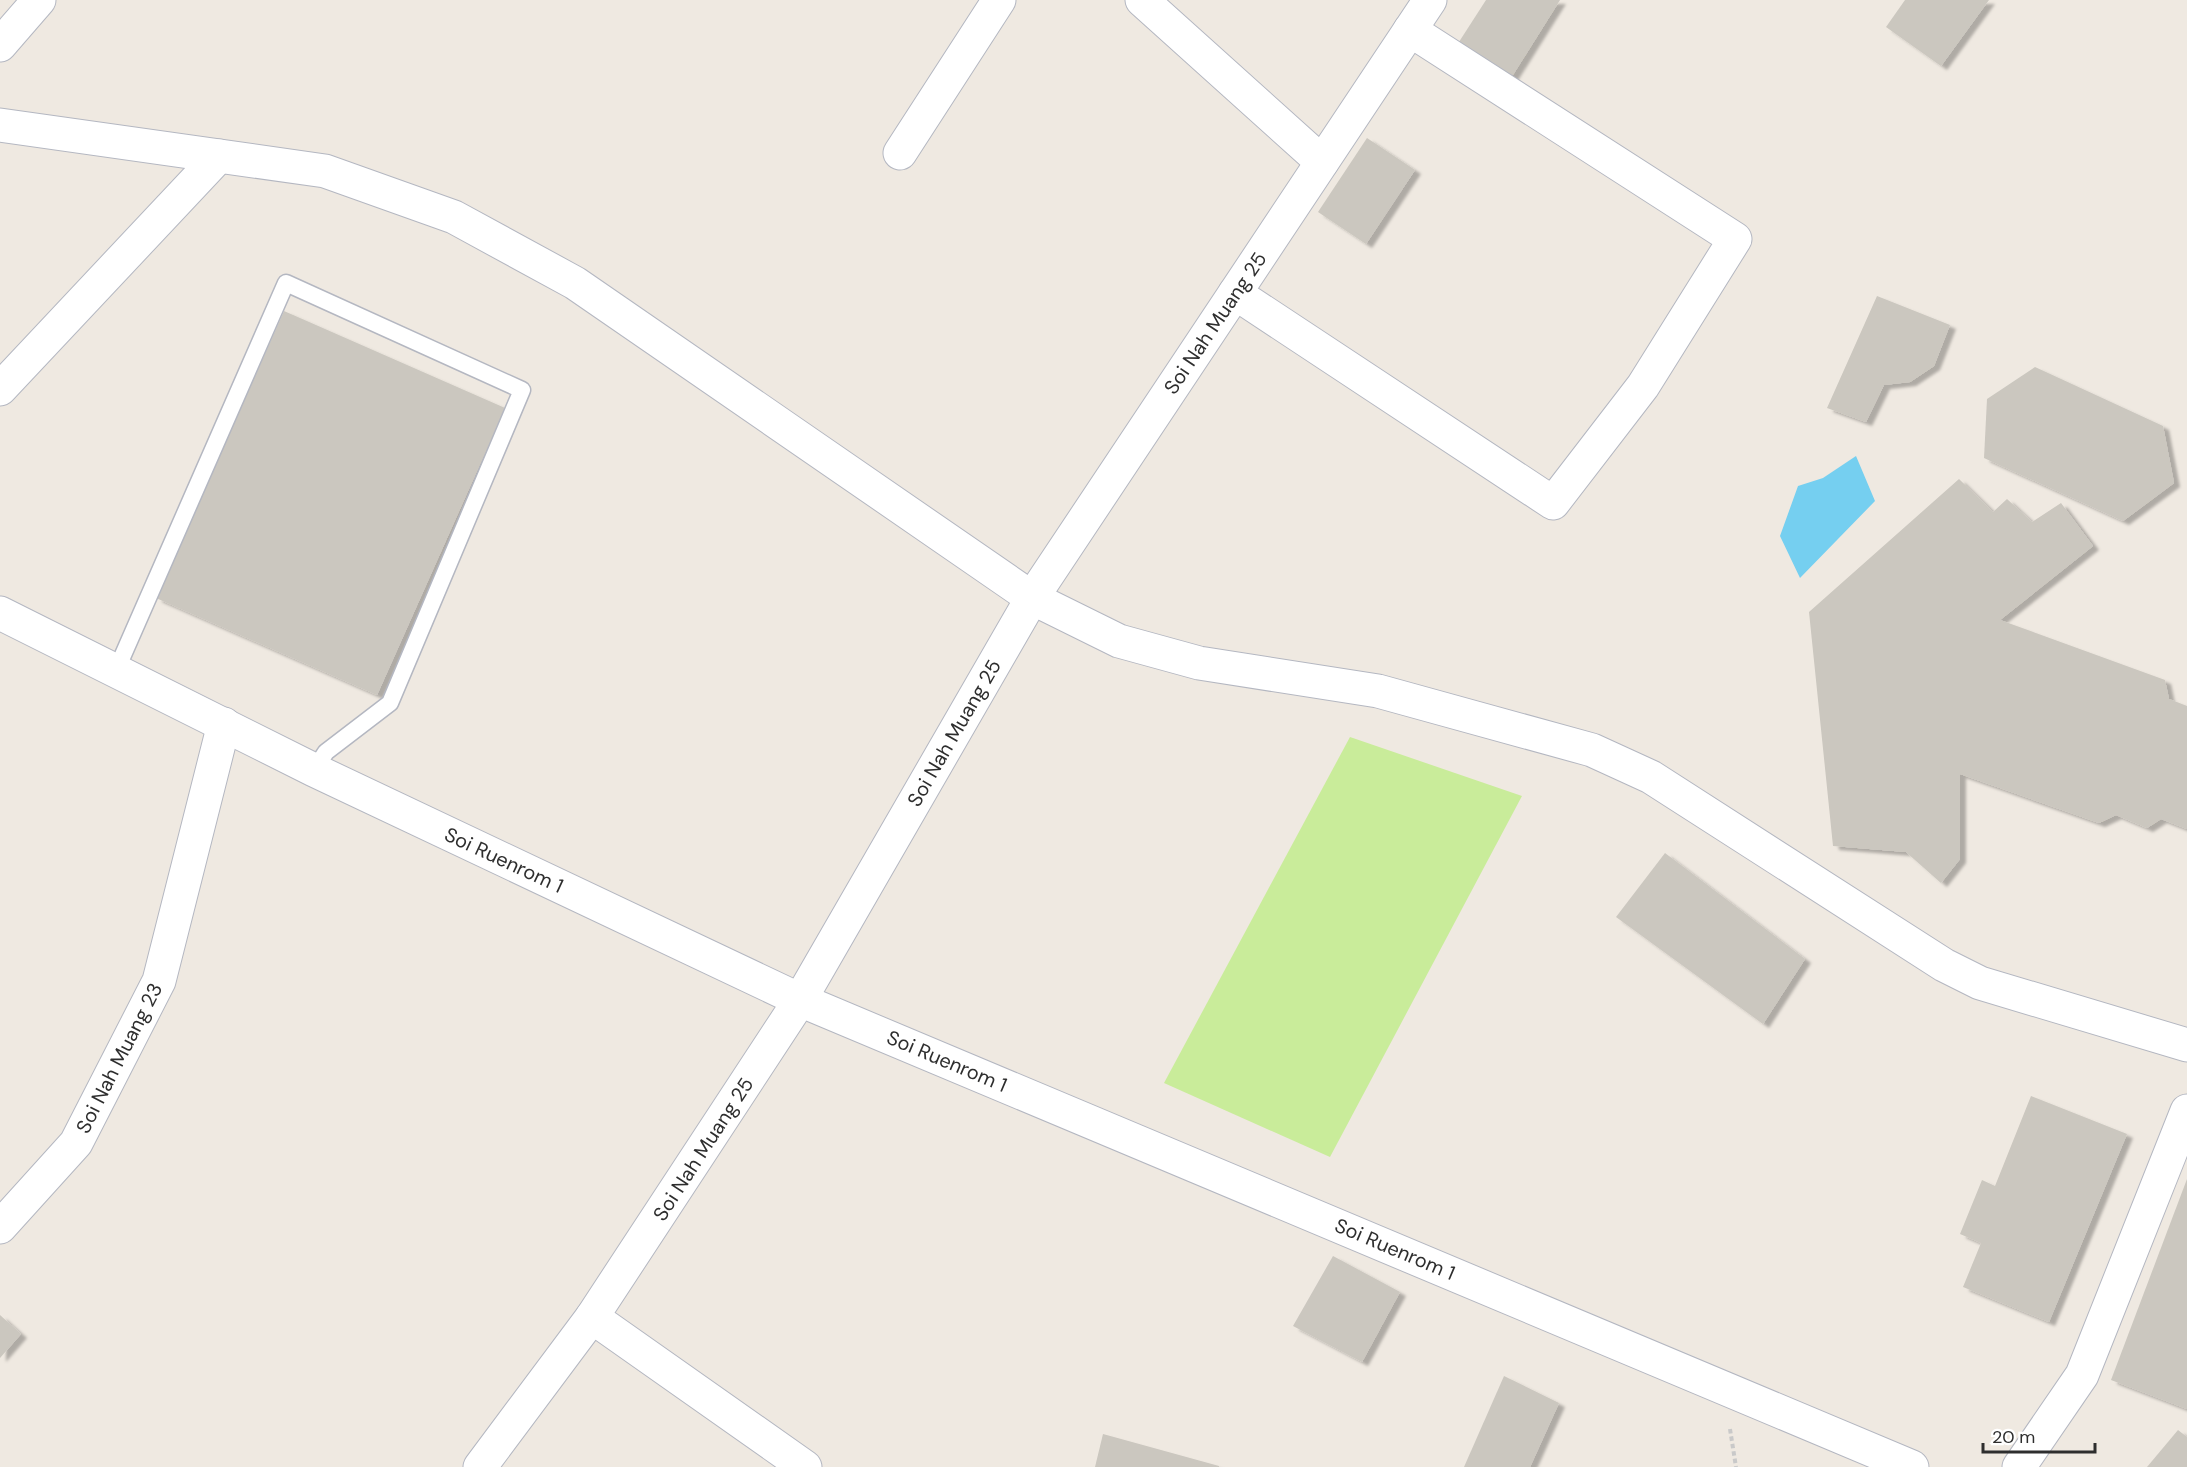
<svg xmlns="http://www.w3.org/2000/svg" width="2187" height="1467" viewBox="0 0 2187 1467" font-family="'DM Sans',sans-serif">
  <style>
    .pitch { fill: #c9ec9a }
    .water { fill: #75cff0 }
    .building { fill: #cbc7bf; filter: url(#shadow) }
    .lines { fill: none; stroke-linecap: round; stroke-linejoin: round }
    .service-casing { stroke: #b4b7c1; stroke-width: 19 }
    .minor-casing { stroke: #b4b7c1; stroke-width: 35 }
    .tertiary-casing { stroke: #b4b7c1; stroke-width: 35 }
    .path { stroke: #c9c9c9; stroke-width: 4; stroke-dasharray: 4.5 3; stroke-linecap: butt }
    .service { stroke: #fff; stroke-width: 16 }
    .minor { stroke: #fff; stroke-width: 33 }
    .tertiary { stroke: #fff; stroke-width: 33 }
    .labels { text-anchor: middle; stroke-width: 6; stroke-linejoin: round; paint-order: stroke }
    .street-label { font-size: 20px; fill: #2e2e2e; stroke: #fff }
  </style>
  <defs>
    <filter id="shadow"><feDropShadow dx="6" dy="4" stdDeviation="1.5" flood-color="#0004"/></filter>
  </defs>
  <rect width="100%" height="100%" fill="#efe9e1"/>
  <path class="pitch" d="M1350,737l172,59 -192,361 -166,-74z"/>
  <path class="water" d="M1856,456l19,45 -75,77 -20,-42 18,-50 25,-8z"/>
  <g class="building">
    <path d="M1486,0h74l-49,78 -54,-33z"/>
    <path d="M1905,0h84l-48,66 -55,-39z"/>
    <path d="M1367,138l48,32 -49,74 -48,-32z"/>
    <path d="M1877,296l73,29 -16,41 -24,16 -26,3 -18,37 -39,-14z"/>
    <path d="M284,311l221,97 -128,287 -221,-97z"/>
    <path d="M2035,367l128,59 11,57 -51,38 -139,-63 3,-59z"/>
    <path d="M1959,479l34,33 14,-13 25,23 29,-19 32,43 -93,74 165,60 4,19 18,7v123l-26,-10 -14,9 -31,-13 -17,8 -139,-49v85l-19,24 -35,-31 -73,-6 -24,-234z"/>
    <path d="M1665,853l140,106 -42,65 -147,-107z"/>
    <path d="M2031,1096l96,38 -78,188 -86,-35 18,-44 -21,-9 22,-54 13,6z"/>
    <path d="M2187,1179v230l-76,-29z"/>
    <path d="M1333,1256l67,36 -38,70 -69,-36z"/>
    <path d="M0,1315l21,19 -21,24z"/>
    <path d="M1504,1376l55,27 -29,64h-66z"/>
    <path d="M2178,1430l9,7v30h-40z"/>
    <path d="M1103,1434l116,32v1h-124z"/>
  </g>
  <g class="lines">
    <g class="service-casing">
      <path id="service" d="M116,671l170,-388 236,107 -132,313 -64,49 -12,18"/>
    </g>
    <g class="minor-casing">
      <g id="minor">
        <path d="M1142,0l180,162"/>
        <path d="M900,153l99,-153"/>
        <path d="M1235,293l318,210 90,-117 92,-147 -325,-209"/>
        <path d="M0,389l219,-233"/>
        <path d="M0,1227l76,-84 83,-162 65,-257"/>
        <path d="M592,1317l213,150"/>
        <path d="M480,1467l112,-150 208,-317 232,-402 398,-598"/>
      </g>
    </g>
    <g class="tertiary-casing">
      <g id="tertiary">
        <path d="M0,45l39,-45"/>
        <path d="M0,125l325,46 129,46 121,66 457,315 87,43 80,22 179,28 214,59 59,27 293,188 36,18 207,62"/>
        <path d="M0,613l314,157 486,230 1112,467"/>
        <path d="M2019,1467l63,-92 105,-264"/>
      </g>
    </g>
    <path class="path" d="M1730,1429l6,38"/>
    <use href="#service" class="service"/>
    <use href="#minor" class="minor"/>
    <use href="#tertiary" class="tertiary"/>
  </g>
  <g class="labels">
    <g class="street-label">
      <text transform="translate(1215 323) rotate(-56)" y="7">Soi Nah Muang 25</text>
      <text transform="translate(954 733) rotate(-60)" y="7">Soi Nah Muang 25</text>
      <text transform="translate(504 860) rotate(25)" y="7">Soi Ruenrom 1</text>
      <text transform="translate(119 1058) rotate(-63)" y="7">Soi Nah Muang 23</text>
      <text transform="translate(947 1061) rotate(23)" y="7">Soi Ruenrom 1</text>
      <text transform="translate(703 1149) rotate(-57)" y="7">Soi Nah Muang 25</text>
      <text transform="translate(1395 1249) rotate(23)" y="7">Soi Ruenrom 1</text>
    </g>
  </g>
  <path d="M1983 1443v9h112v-9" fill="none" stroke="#2e2e2e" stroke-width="3"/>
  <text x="1992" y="1443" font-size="18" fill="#2e2e2e" stroke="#ffffff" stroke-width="4.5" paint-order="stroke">20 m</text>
</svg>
